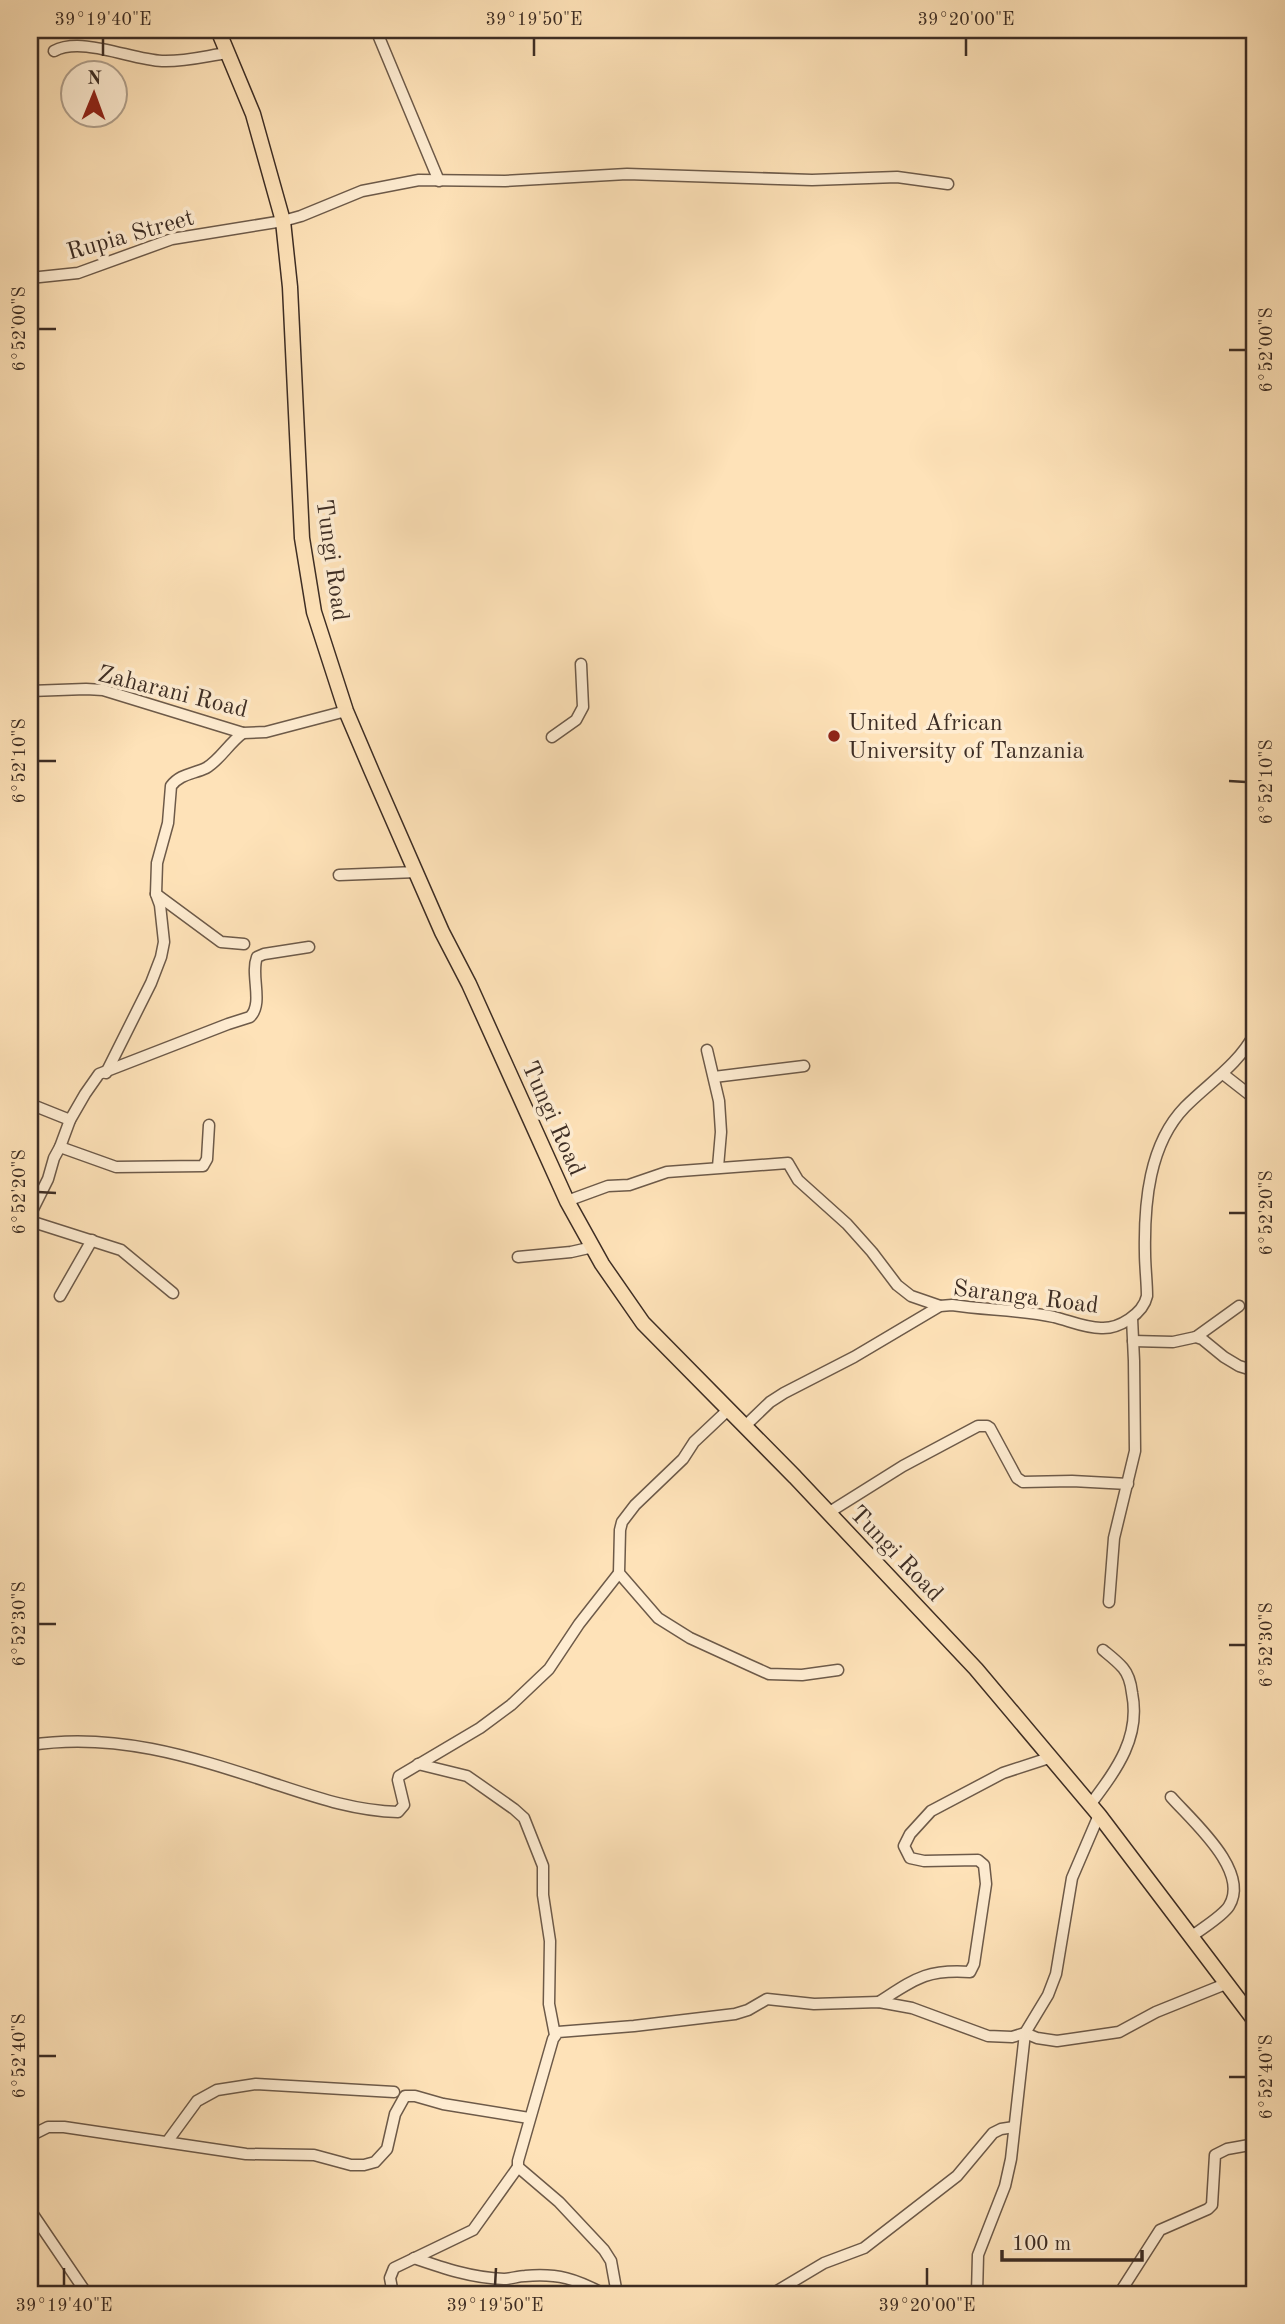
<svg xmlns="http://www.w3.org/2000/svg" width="1285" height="2324" viewBox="0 0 1285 2324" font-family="'Old Standard TT',serif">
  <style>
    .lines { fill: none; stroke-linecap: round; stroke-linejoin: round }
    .minor-casing { stroke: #6d5a49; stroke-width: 13 }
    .major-casing { stroke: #3d2d24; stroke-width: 17 }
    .minor { stroke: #feecd1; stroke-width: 10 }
    .major { stroke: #fee2b8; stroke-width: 14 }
    .ticks { fill: none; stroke: #3d2d24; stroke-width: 2.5 }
    .poi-dot { fill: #8f2418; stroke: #feecd1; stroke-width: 2.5 }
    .labels { text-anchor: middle; stroke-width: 7; stroke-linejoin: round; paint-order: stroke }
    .street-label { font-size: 24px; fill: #3d2d24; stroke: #feecd1 }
    .poi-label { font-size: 24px; fill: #3d2d24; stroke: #feecd1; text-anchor: start }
    .neatline { fill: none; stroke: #3d2d24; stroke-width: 2.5 }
    .ticks-label { font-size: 18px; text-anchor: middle; fill: #3d2d24 }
  </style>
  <rect width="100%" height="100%" fill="#fee2b8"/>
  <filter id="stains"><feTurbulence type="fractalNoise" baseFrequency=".00286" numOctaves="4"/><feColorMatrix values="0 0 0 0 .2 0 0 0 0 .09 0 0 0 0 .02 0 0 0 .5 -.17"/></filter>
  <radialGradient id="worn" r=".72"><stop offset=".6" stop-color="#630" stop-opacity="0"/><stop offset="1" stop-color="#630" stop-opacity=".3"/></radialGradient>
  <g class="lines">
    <g class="minor-casing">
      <g id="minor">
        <path d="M376,30l63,151"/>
        <path d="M54,51c28,-15 78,9 108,10 22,1 44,-5 65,-8"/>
        <path d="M30,278l48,-5 94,-34 111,-18 18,-5 61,-25 57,-11 86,1 122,-7 185,6 85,-3 51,7"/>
        <path d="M30,691l56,-2 17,1 140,43 23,-1 80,-21"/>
        <path d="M552,737l24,-17 7,-13 -2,-43"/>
        <path d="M339,875l78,-3"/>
        <path d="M156,894l65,48 23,2"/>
        <path d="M707,1050l12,51 2,31 -3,35"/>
        <path d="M106,1073l45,-90 10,-26 3,-15 -4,-37 -4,-11 1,-31 11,-40 3,-37c9,-12 22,-12 35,-18 14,-8 23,-25 37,-35"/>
        <path d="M1223,1074l32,25"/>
        <path d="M714,1077l90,-11"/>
        <path d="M30,1104l40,16"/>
        <path d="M60,1147l56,20 87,-1 4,-7 2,-34"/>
        <path d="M567,1201l41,-15 21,-1 38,-13 121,-9 10,17 49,44 25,28 25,33 14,11 29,10"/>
        <path d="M30,1215l18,-36 6,-21 6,-11 10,-27 15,-26 14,-20 129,-50 22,-7c14,-14 0,-42 7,-60l7,-3 45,-7"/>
        <path d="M30,1221l91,29 52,43"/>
        <path d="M518,1257l53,-5 22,-5"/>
        <path d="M60,1296l32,-56"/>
        <path d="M1196,1337l43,-31"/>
        <path d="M1133,1341l40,1 23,-5 6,2 22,18 15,9 16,5"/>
        <path d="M729,1409l-35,33 -11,17 -48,46 -13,17 -2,8 -1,43 39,45 32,20 59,27 20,9 33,1 36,-5"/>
        <path d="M745,1426l25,-24 14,-9 70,-36 86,-51 12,-1c33,5 69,5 102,12 16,4 31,11 47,11 18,1 42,-14 46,-32 0,-14 -2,-29 -2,-43 -1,-50 4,-109 40,-146 25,-25 53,-42 70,-74"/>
        <path d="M828,1513l75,-47 75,-40h9l3,2 27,50 6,4 49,-1 56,3"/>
        <path d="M1109,1602l5,-64 21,-87 -1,-90 -2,-43"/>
        <path d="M30,1745c84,-13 160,11 239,37 43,14 84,29 129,30l6,-7 -6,-25 1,-4 81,-48 31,-23 38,-36 30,-45 40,-51"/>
        <path d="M418,1764l49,12 47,33 10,9 19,48v29l7,46 -1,63 6,31"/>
        <path d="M1171,1797c20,23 80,74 58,109 -6,10 -28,23 -38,31"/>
        <path d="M1090,1805c26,-35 51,-67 42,-112 -1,-9 -3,-18 -9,-25 -6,-7 -14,-13 -20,-18"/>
        <path d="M879,2002c36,-23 47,-33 91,-30l4,-8 12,-80 -2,-19 -6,-5 -54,1 -14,-3 -6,-12 6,-12 21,-23 72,-38 49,-16"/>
        <path d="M30,2136l18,-9h16l182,27 68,1 37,10h13l11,-3 12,-13 8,-35 10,-18h10l28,8 86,14"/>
        <path d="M167,2142l30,-41 20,-11 39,-6 138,8"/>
        <path d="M30,2210l57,84"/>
        <path d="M414,2258c29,10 58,20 90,21 7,0 14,-3 21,-3 33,-3 51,3 79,18"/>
        <path d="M393,2294l-3,-16 4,-10 79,-38 45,-63"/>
        <path d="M617,2294l-6,-33 -7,-11 -45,-48 -41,-35v-6l35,-122 5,-7 76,-6 101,-12 13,-4 19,-11 47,5 65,-2 33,6 76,28 24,1 13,-4 12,5 20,3 62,-9 37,-20 72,-29"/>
        <path d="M702,2294h6"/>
        <path d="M772,2294l52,-31 40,-15 93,-72 36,-43 8,-4 13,-2"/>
        <path d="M977,2294l1,-39 27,-69 6,-27 14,-126 23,-38 8,-21 16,-96 27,-63"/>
        <path d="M1119,2294l41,-64 48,-21 4,-4 3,-50 12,-6 28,-5"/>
      </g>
    </g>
    <g class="major-casing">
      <path id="major" d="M218,30l35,84 30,107 7,66 12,251 12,74 32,99 26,61 70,160 27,52 98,217 35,63 41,59 152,154 181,192 123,146 156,206"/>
    </g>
    <use href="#minor" class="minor"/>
    <use href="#major" class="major"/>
  </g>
  <path class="ticks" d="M103,56v-18M534,56v-18M966,56v-18M38,329h18M1229,350h17M38,761h18M1229,781l17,1M38,1192l18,1M1229,1213h17M38,1624h18M1229,1645h17M38,2056h18M1229,2077h17M64,2286v-18M495,2286l1,-18M927,2286v-18"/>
  <circle class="poi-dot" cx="834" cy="736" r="7"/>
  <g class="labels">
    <g class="street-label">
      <text transform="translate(130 234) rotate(-16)" y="8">Rupia Street</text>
      <text transform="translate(333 560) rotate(82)" y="8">Tungi Road</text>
      <text transform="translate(173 691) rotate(14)" y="8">Zaharani Road</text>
      <text transform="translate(554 1118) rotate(66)" y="8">Tungi Road</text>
      <text transform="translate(1026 1296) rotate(7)" y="8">Saranga Road</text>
      <text transform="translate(897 1553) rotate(46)" y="8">Tungi Road</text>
    </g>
    <g class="poi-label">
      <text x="848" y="730">United African<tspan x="848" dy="28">University of Tanzania</tspan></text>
    </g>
  </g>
  <rect width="1285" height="2324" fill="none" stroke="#fee2b8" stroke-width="77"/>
  <g transform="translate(94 94) rotate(1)"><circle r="33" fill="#feecd1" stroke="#b1a08c" stroke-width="2"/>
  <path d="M0-5L12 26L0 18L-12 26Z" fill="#8f2418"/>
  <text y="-10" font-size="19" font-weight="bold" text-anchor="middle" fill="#3d2d24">N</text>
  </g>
  <path d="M1002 2250v10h140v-10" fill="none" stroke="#3d2d24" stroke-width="3.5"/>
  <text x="1012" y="2250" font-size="21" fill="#3d2d24" stroke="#feecd1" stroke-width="5" paint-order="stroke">100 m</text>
  <rect x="38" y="38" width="1208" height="2248" class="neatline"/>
  <g class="ticks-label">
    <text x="103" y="25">39°19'40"E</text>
    <text x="534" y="25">39°19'50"E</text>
    <text x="966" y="25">39°20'00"E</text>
    <text transform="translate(19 329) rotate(-90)" y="6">6°52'00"S</text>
    <text transform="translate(1266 350) rotate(-90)" y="6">6°52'00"S</text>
    <text transform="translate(19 761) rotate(-90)" y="6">6°52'10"S</text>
    <text transform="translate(1266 782) rotate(-90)" y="6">6°52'10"S</text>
    <text transform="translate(19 1192) rotate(-90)" y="6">6°52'20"S</text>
    <text transform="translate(1266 1213) rotate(-90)" y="6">6°52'20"S</text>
    <text transform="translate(19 1624) rotate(-90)" y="6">6°52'30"S</text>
    <text transform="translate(1266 1645) rotate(-90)" y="6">6°52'30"S</text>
    <text transform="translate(19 2056) rotate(-90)" y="6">6°52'40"S</text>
    <text transform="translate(1266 2077) rotate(-90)" y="6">6°52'40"S</text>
    <text x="64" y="2311">39°19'40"E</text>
    <text x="495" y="2311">39°19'50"E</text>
    <text x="927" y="2311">39°20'00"E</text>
  </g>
  <rect width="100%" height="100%" filter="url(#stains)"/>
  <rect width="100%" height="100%" fill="url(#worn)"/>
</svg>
